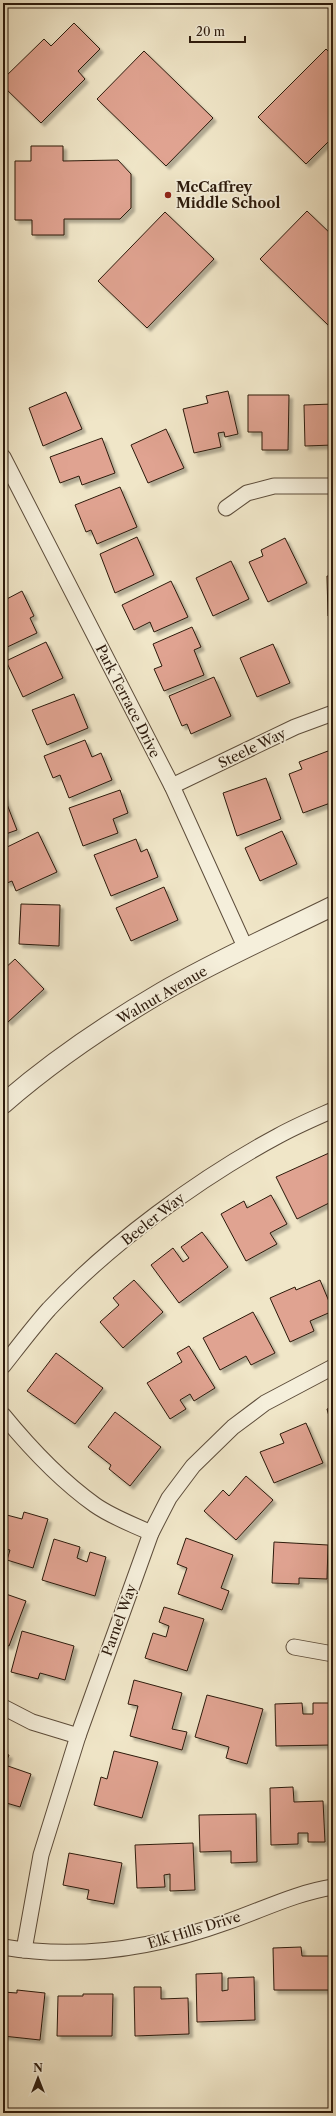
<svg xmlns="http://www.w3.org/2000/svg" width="336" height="2116" viewBox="0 0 336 2116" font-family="'Libre Caslon Text',serif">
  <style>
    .building { fill: #e0a391; stroke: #2c1a0c; filter: url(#shadow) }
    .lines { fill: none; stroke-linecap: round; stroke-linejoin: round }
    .minor-casing { stroke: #5d4d3b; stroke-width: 17 }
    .tertiary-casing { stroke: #5d4d3b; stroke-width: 21 }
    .minor { stroke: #f5efdb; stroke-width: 15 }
    .tertiary { stroke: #f5efdb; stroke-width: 19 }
    .poi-dot { fill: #8f2418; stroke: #f5efdb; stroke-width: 1.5 }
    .labels { text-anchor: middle; stroke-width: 3.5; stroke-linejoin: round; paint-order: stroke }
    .poi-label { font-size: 14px; font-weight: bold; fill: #2c1a0c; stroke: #f5efdb; text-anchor: start }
    .street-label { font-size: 14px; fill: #2c1a0c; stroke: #f5efdb }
  </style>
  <defs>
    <filter id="shadow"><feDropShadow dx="3.5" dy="3.5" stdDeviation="1" flood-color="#0004"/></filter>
  </defs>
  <rect width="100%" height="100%" fill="#f0e6c8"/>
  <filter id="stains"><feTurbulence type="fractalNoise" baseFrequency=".005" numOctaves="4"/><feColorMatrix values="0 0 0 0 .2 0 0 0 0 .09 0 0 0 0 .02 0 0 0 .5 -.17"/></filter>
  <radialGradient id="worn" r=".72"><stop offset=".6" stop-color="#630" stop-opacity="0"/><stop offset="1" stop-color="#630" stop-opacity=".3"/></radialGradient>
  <g class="building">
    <path d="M74,23l26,26 -22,22 7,8 -44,44 -38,-37v-7l41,-40 7,7z"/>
    <path d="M326,49l7,7v81l-27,27 -48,-47z"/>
    <path d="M144,51l69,67 -47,48 -69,-67z"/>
    <path d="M31,146h32v15l55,-1 13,14v34l-11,11h-56v16h-32v-15h-17v-59h16z"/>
    <path d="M307,211l26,25v84l-5,5 -68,-66z"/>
    <path d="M165,212l49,47 -67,69 -49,-47z"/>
    <path d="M228,391l10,43 -13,3 -1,-5 -6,1 3,14 -27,6 -11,-44 25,-6 -2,-7z"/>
    <path d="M66,392l16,37 -39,17 -14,-38z"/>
    <path d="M248,395h41l-1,55h-26v-18h-14z"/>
    <path d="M333,404v41l-28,1 -1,-41z"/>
    <path d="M166,429l18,39 -36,15 -17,-38z"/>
    <path d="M102,438l13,35 -33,12 -3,-9 -19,7 -10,-26z"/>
    <path d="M120,487l17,40 -40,17 -6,-14 -5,2 -11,-27z"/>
    <path d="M331,521h2v40h-1z"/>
    <path d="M137,537l17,38 -39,18 -15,-39z"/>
    <path d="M285,538l22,45 -39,19 -19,-40 14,-6 -2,-6z"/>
    <path d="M231,561l18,38 -36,17 -17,-38z"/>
    <path d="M327,576h6v39l-5,1z"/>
    <path d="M171,581l17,36 -34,15 -4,-10 -16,8 -12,-25z"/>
    <path d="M22,591l12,25 -4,2 7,15 -34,16v-48z"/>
    <path d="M192,627l9,20 -7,3 10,25 -40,16 -10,-22 8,-3 -9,-22z"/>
    <path d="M46,642l17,36 -40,19 -17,-36z"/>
    <path d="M273,644l17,39 -33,14 -17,-39z"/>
    <path d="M214,677l17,39 -40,18 -4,-10 -5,2 -13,-30z"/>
    <path d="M74,694l14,34 -41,17 -15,-35z"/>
    <path d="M85,740l7,17 9,-4 11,27 -43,18 -9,-23 -7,3 -9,-22z"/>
    <path d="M328,751l5,15v36l-30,11 -14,-39 13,-5 -3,-7z"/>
    <path d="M266,778l15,41 -44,17 -14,-43z"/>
    <path d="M120,790l8,23 -15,6 5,14 -35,13 -14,-38z"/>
    <path d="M3,794l14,36 -14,5z"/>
    <path d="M282,831l15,33 -37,17 -15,-33z"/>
    <path d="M38,832l19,40 -41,19 -4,-10 -5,2 -4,-9v-25z"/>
    <path d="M136,839l5,13 6,-3 11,28 -47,19 -17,-41z"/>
    <path d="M164,887l14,33 -47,21 -15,-33z"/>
    <path d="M21,904l39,1 -1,41 -40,-2z"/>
    <path d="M15,959l29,30 -36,33 -5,-5v-47z"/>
    <path d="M329,1153l4,8v40l-36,18 -21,-42z"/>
    <path d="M271,1195l16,29 -17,9 7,11 -31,17 -25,-47 23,-13 3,7z"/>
    <path d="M202,1232l26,35 -49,36 -28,-38 22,-17 10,14 6,-4 -8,-11z"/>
    <path d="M333,1271v10l-3,-9z"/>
    <path d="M134,1280l29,32 -40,36 -23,-26 19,-17 -6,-7z"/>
    <path d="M320,1280l13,31 -23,10 4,10 -24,11 -20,-44 25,-11 1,3z"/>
    <path d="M253,1312l22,41 -24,12 -5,-9 -26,14 -17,-32z"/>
    <path d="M189,1346l26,42 -21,13 -4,-7 -10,6 6,9 -16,10 -23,-36 35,-21 -5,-9z"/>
    <path d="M56,1353l47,35 -28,36 -48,-33z"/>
    <path d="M333,1407v24l-6,-22z"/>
    <path d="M115,1412l46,35 -31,39 -21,-17 2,-4 -23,-18z"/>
    <path d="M306,1423l17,40 -49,20 -14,-31 24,-9 -4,-9z"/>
    <path d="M246,1476l27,24 -37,40 -32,-29 19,-21 6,6z"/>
    <path d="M24,1512l24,7 -15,49 -26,-8 3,-10 -7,-2v-34l19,5z"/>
    <path d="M186,1538l47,17 -12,33 8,3 -7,19 -44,-16 9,-26 -10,-4z"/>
    <path d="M54,1539l26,8 -3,11 10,4 3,-10 16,5 -11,39 -53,-16z"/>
    <path d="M274,1542l54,3 -1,34 -28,-1v6l-27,-1z"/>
    <path d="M3,1593l23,8 -17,45 -6,-2z"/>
    <path d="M164,1607l40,12 -17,52 -42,-13 8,-25 13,4 3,-11 -10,-4z"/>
    <path d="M22,1631l52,15 -9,34 -25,-7 -2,6 -27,-7z"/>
    <path d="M134,1680l48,13 -10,36 15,3 -5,18 -52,-14 8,-30 -10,-2z"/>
    <path d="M207,1695l56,14 -16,55 -21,-6 3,-11 -34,-10z"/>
    <path d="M302,1703l1,11h10v-11h18v42l-55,1 -1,-42z"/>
    <path d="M114,1751l44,11 -16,56 -48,-13 7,-28 6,2z"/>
    <path d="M3,1753l6,2 -4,10 26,9 -11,33 -17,-5z"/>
    <path d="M293,1787l1,15 29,-1 2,41h-17v-9h-10v11l-27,1 -1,-57z"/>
    <path d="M256,1814l1,48 -26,1v-12l-31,1 -1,-37z"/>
    <path d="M193,1843l2,47 -25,1v-17l-6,1 1,12 -28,1 -2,-43z"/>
    <path d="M69,1853l53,10 -8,41 -27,-5 2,-9 -26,-5z"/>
    <path d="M301,1947l1,9h27l1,34h-56l-1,-42z"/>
    <path d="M222,1973v18l6,-1v-12l26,-1 1,43 -58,2 -1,-48z"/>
    <path d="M134,1987h27v12l27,-1 1,36 -54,2z"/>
    <path d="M17,1990l28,3 -5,47 -37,-4v-44l14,1z"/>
    <path d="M83,1994h30l-1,42h-55l1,-40h25z"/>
  </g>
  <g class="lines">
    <g class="minor-casing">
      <g id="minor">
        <path d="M3,457l169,329 74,163"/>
        <path d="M226,508l21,-15 27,-7h59"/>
        <path d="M172,786l123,-59 38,-14"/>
        <path d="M3,1366c15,-19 30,-39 46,-57 62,-66 149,-130 229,-173 18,-10 37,-18 55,-26"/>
        <path d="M3,1415c27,33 57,65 92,90 17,12 37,19 56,28"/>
        <path d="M294,1647l39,7"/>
        <path d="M3,1707l29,15 46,14"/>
        <path d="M3,1947c75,13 152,1 224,-25 35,-12 68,-29 106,-35"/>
        <path d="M24,1950l17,-95 37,-119 73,-203 18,-35 24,-32 40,-39 32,-24 68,-36"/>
      </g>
    </g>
    <g class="tertiary-casing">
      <path id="tertiary" d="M3,1104c46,-40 106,-81 159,-112 55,-32 114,-58 171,-86"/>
    </g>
    <use href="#minor" class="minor"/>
    <use href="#tertiary" class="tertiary"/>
  </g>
  <circle class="poi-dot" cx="168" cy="195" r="4"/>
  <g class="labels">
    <g class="poi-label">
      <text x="176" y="192">McCaffrey<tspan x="176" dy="16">Middle School</tspan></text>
    </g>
    <g class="street-label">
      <text transform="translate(128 701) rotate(63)" y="5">Park Terrace Drive</text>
      <text transform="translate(252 748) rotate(-26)" y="5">Steele Way</text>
      <text transform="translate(162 995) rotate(-30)" y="5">Walnut Avenue</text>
      <text transform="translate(153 1219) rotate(-38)" y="5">Beeler Way</text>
      <text transform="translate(119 1620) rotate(-70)" y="5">Parnel Way</text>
      <text transform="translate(194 1930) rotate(-17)" y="5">Elk Hills Drive</text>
    </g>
  </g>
  <rect width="336" height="2116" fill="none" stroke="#f0e6c8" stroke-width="16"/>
  <rect x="4" y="4" width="328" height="2108" fill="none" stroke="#2c1a0c" stroke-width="2"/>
  <rect x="8" y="8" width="320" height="2100" fill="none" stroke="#2c1a0c"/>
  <g transform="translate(38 2078)" stroke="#f5efdb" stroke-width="3" paint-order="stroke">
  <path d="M0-3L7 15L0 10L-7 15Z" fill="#2c1a0c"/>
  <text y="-6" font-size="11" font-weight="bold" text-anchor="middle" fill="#2c1a0c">N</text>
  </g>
  <path d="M190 36v6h55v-6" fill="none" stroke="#2c1a0c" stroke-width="2"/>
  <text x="196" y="36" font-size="12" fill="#2c1a0c" stroke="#f5efdb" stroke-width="3" paint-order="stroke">20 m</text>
  <rect width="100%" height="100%" filter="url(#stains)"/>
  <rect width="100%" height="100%" fill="url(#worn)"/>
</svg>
